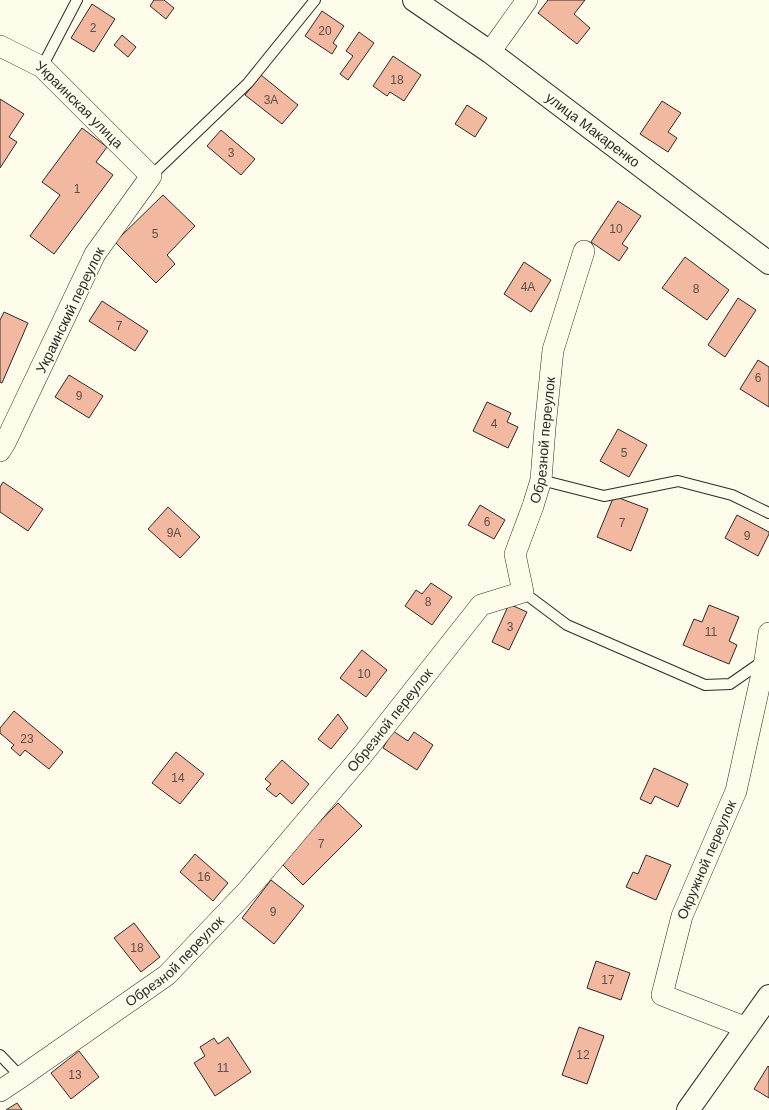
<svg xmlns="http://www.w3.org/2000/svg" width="769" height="1110" viewBox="0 0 769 1110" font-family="Arial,sans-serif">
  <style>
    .building { fill: #f2b8a0; stroke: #2b2b2b }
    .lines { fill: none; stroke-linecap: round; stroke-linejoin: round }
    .lane-casing { stroke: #2b2b2b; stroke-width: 12 }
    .street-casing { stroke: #2b2b2b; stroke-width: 22 }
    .secondary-casing { stroke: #2b2b2b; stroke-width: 24 }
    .lane { stroke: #fdfbea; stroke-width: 10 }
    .street { stroke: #fdfbea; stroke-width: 21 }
    .secondary { stroke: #fdfbea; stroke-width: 22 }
    .labels { text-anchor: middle; stroke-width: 3; stroke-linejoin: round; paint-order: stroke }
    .number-label { font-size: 12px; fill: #5d4e48 }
    .street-label { font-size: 14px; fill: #2b2b2b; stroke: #fdfbea }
  </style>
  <rect width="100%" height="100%" fill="#fdfbea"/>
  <g class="building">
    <path d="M154,0h10l10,8 -8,11 -16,-13z"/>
    <path d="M548,0h37l-11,14 16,14 -13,16 -39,-31z"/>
    <path d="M92,4l23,15 -21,33 -23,-14z"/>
    <path d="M322,11l22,15 -11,17 4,3 -5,8 -27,-18z"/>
    <path d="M359,32l15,11 -26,37 -8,-6 13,-18 -7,-5z"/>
    <path d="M122,35l14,12 -8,10 -14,-12z"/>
    <path d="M393,56l28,19 -17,26 -14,-9 -3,4 -14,-10z"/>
    <path d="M261,75l37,30 -16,19 -37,-29z"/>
    <path d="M0,99l24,15 -15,23 8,5 -17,26z"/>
    <path d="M662,101l19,12 -13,19 9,6 -9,14 -28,-18z"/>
    <path d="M467,105l20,13 -12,19 -20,-13z"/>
    <path d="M82,128l25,19 -11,15 17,13 -59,79 -24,-18 30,-41 -18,-13z"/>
    <path d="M221,130l34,29 -14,16 -34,-29z"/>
    <path d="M163,195l32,31 -28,29 8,9 -19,19 -41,-41z"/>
    <path d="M618,201l23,15 -19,28 6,4 -9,13 -28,-19z"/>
    <path d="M685,257l44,33 -22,30 -45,-32z"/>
    <path d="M524,262l27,18 -20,32 -27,-18z"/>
    <path d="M738,298l18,12 -31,47 -17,-12z"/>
    <path d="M102,301l46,30 -13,20 -46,-30z"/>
    <path d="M4,312l24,11 -26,60 -2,-1v-62z"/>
    <path d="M758,360l11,7v40l-29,-18z"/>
    <path d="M69,375l34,21 -14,22 -34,-21z"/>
    <path d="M487,402l24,11 -4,9 11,5 -10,21 -35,-17z"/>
    <path d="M618,429l29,16 -18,32 -29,-16z"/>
    <path d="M3,482l40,27 -15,22 -28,-19v-25z"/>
    <path d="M614,496l34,13 -17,42 -34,-14z"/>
    <path d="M480,505l25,15 -11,19 -26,-14z"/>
    <path d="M168,507l32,30 -20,21 -32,-29z"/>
    <path d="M737,515l32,17v2l-11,22 -33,-18z"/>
    <path d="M431,583l21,14 -20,28 -27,-19 11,-16 6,4z"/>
    <path d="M509,604l18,8 -18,38 -17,-8z"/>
    <path d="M709,605l30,12 -10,24 8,4 -8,19 -46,-19 11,-26 8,3z"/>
    <path d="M362,650l25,20 -21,27 -26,-19z"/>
    <path d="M14,711l49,41 -14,17 -24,-19 -5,6 -9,-8 3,-3 -14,-12v-5z"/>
    <path d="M338,714l10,14 -17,21 -13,-10z"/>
    <path d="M393,731l15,10 6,-9 19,13 -16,25 -34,-22z"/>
    <path d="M176,752l28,22 -24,30 -28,-21z"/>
    <path d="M282,760l27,24 -17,20 -12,-11 -4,4 -10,-8 5,-5 -6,-5z"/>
    <path d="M654,768l34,16 -10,23 -23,-11 -4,8 -11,-5z"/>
    <path d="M338,803l24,23 -59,59 -23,-23z"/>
    <path d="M195,854l33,29 -15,18 -33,-29z"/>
    <path d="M646,855l25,10 -15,35 -30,-13 7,-15 5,2z"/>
    <path d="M271,880l33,26 -30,38 -32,-26z"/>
    <path d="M134,923l26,34 -19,15 -27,-34z"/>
    <path d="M596,961l34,12 -9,27 -34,-12z"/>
    <path d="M579,1027l25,9 -17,48 -25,-9z"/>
    <path d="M228,1037l23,35 -36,24 -21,-33 11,-7 -5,-9 14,-9 4,6z"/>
    <path d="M79,1051l20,26 -28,22 -20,-26z"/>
    <path d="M768,1066l1,1v31l-15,-9z"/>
    <path d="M17,1103l5,7h-16z"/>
  </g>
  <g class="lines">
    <g class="lane-casing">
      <g id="lane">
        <path d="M42,67l35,-67"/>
        <path d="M151,176l97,-93 67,-83"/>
        <path d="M541,480l63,16 74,-15 54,14 37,18"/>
        <path d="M523,592l44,33 138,60 25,-1 33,-23"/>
        <path d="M0,1055l21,22"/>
      </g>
    </g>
    <g class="street-casing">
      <g id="street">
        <path id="s1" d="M0,46l42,21 109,109 -56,78 -90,189 -5,8"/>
        <path d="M490,52l37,-52"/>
        <path id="s2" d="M747,1028l-85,-33 20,-79 54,-125 29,-131 4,-27"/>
        <path id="s3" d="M0,1091l21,-14 146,-102 80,-84 117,-138 117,-148 42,-13 -8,-38 18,-48 8,-26 4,-52 8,-78 31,-99"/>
      </g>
    </g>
    <g class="secondary-casing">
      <g id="secondary">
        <path id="s4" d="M414,0l76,52 279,211"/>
        <path d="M688,1110l81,-114"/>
      </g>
    </g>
    <use href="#lane" class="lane"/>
    <use href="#street" class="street"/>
    <use href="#secondary" class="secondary"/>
  </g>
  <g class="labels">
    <g class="number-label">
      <text x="93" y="32">2</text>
      <text x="325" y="35">20</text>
      <text x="397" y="84">18</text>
      <text x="271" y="104">3А</text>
      <text x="231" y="157">3</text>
      <text x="77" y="193">1</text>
      <text x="616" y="233">10</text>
      <text x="155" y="238">5</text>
      <text x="528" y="291">4А</text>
      <text x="696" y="293">8</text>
      <text x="119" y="330">7</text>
      <text x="758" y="382">6</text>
      <text x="79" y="400">9</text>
      <text x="494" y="428">4</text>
      <text x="624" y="457">5</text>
      <text x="487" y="526">6</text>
      <text x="622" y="527">7</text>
      <text x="174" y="537">9А</text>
      <text x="747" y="540">9</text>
      <text x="428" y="606">8</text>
      <text x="510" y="631">3</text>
      <text x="711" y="636">11</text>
      <text x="364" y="678">10</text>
      <text x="27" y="743">23</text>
      <text x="178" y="782">14</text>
      <text x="321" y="848">7</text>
      <text x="204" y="881">16</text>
      <text x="273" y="916">9</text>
      <text x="137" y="952">18</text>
      <text x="608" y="984">17</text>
      <text x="583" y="1059">12</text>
      <text x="223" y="1072">11</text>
      <text x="75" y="1079">13</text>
    </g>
    <g class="street-label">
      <text dy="5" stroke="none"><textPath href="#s1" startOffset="100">Украинская улица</textPath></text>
      <text dy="5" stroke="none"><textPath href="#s4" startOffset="221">улица Макаренко</textPath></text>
      <text transform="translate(70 310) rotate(-64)" y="5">Украинский переулок</text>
      <text dy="5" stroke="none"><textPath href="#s3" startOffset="890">Обрезной переулок</textPath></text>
      <text dy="5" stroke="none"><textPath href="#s3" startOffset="542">Обрезной переулок</textPath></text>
      <text dy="5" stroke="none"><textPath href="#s2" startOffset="234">Окружной переулок</textPath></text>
      <text dy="5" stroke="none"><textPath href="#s3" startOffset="218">Обрезной переулок</textPath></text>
    </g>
  </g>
</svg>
